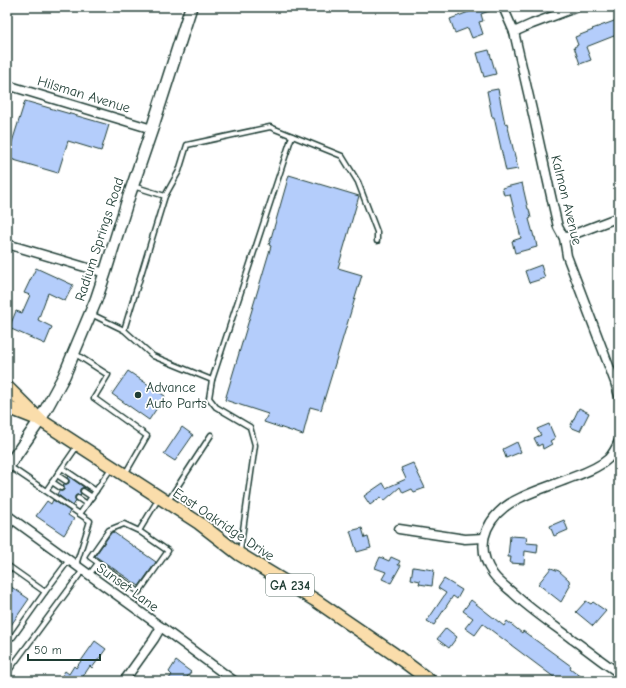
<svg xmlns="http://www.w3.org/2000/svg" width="626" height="688" viewBox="0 0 626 688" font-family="'Comic Neue',sans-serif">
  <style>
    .building { fill: #b4cdfb; stroke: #1f3d34 }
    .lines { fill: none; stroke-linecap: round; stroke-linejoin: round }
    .service-casing { stroke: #1f3d34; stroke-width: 7 }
    .minor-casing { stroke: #1f3d34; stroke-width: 11 }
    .secondary-casing { stroke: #1f3d34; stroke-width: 14 }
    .primary-casing { stroke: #1f3d34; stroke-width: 15 }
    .service { stroke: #fff; stroke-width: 4 }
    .minor { stroke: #fff; stroke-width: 8 }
    .secondary { stroke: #fff; stroke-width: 11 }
    .primary { stroke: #faddab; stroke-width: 12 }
    .poi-dot { fill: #1f3d34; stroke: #fff; stroke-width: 1.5 }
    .labels { text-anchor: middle; stroke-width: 3.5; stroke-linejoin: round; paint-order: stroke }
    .shield { fill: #fff; stroke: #627771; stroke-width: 1 }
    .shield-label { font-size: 13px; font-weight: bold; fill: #1f3d34 }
    .street-label { font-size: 14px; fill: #1f3d34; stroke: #fff }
    .poi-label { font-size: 14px; fill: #1f3d34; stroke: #fff; text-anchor: start }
  </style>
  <rect width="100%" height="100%" fill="#fff"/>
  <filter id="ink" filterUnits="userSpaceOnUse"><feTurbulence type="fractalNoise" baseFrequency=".025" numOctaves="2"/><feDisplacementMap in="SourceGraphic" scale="8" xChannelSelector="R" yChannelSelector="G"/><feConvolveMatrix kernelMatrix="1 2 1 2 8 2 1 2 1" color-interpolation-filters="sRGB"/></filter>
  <g filter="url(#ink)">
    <g class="building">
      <path d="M473,7h24v1l-16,6 2,7 -4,1 4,12 -11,4 -4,-10 -13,5 -5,-14 24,-9z"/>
      <path d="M617,20l2,5v9l-33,13 5,13 -11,4 -6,-17 4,-2 -3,-8 18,-7 -1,-1z"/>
      <path d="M489,50l7,24 -12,3 -7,-24z"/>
      <path d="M498,89l7,35 2,-1 11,46 -12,2 -12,-54h-2l-5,-26z"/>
      <path d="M25,101l84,24 -8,26 -33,-10 -10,32 -51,-15z"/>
      <path d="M289,175l70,21 -21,72 24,7 -41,135 -11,-3 -7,28 -39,-13 4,-8 -43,-14 46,-154 -2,-1z"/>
      <path d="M522,183l6,26h1l2,9 -2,1 5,18h1l2,10 -22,6 -3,-12 9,-3 -11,-44 -6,1 -2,-7z"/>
      <path d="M541,265l4,13 -16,5 -4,-12z"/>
      <path d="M36,268l37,17 -8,16 -17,-8 -10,27 14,7 -7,17 -36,-16 7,-17 6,2 8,-18 -6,-2z"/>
      <path d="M128,371l37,25 -16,24 -37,-26z"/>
      <path d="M579,408l10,5 -9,18 -10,-4z"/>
      <path d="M549,424l6,14 -5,3 2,3 -9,5 -1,-5 -4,2 -4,-8 7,-3 -4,-6z"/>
      <path d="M182,427l11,8 -18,26 -11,-7z"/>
      <path d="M517,442l4,10 -15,6 -3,-9z"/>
      <path d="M413,463l12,25 -11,4 -2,-3 -9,4 -3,-6 -16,14 -3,-4 -11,8 -6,-9 19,-13 3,5 20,-9 -5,-11z"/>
      <path d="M68,476l17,12h-3l-2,1v3l1,2 -1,1h-3l-2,1v3l1,2 -3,5 -16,-12 2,-3h3l2,-1v-3l-1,-2 1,-1h2l3,-1v-3l-2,-2z"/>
      <path d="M53,500l17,11 -2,4 6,4 -10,16 -28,-19 11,-15 4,3z"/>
      <path d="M564,520l4,10 -14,6 -4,-10z"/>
      <path d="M362,528l3,10 3,-1 3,11 -14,4 -7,-21z"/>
      <path d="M113,532l43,30 -17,24 -44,-30 16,-23z"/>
      <path d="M510,536l17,1 -1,6 12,1 -1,9 -12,-2 -1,13 -14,-1 1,-6h-3z"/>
      <path d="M380,557l9,4 2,-4 9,4 -2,4h3l-10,18 -9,-4 4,-7 -11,-4z"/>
      <path d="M413,567l21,3 -2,16 -13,-2 1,-3 -9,-2z"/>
      <path d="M551,568l8,3 10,9 1,6 -9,16 -23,-18z"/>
      <path d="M444,579l18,11 -5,9 -4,-3 -19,29 -7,-4 19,-28 -8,-5z"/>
      <path d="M7,584l22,15 -22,32z"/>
      <path d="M471,600l33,26 3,-5 15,12 1,-2 48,35 -1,2 17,13h-16l-7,-5 -5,5 -76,-57 -8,11 -10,-7 8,-10 -10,-7z"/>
      <path d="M586,601l5,3 2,-2 13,9 -13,15 -17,-14z"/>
      <path d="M446,628l11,9 -8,11 -12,-9z"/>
      <path d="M95,641l11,8 -14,19 -2,-2 -10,15h-21l6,-10 4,3 5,-8 2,2z"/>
      <path d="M176,661l15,11 -7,9h-17l5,-6 -3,-3z"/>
    </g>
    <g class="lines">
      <g class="service-casing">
        <g id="service">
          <path d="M133,186l32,10"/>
          <path d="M91,314l33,16 29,26 59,24 -3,18 7,9 34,20 5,18 -15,106"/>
          <path d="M124,330l41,-134 14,-25 8,-26 83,-18 72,29 16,26 19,50v9"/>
          <path d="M74,353l34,22 -14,23 53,38 -22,38"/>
          <path d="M212,380l80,-244"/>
          <path d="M9,466l81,55 -14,44"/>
          <path d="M62,468l34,23"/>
          <path d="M57,475l9,6"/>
          <path d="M52,482l9,6"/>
          <path d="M46,491l32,-46"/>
          <path d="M83,491l9,6"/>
          <path d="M78,498l9,6"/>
          <path d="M168,501l43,-66"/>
          <path d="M80,514l32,-47"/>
          <path d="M7,531l7,-11"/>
          <path d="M139,531l29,20 -29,41 -49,-35 19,-27 15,-6 15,7 20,-33"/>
          <path d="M7,565l38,27 24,-32"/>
          <path d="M89,575l9,-12"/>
          <path d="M13,637l32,-45"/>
          <path d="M7,673l76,-103"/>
        </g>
      </g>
      <g class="minor-casing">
        <g id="minor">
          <path d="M503,7l11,25 21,91 16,73 7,31 6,11 3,18 48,126 4,14"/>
          <path d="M514,32l18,-8 45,-17"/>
          <path d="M7,85l145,44"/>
          <path d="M564,238l55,-21"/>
          <path d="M7,244l98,29"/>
          <path d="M619,441c-3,7 -6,13 -11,18 -10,9 -24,14 -35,18 -17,7 -34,12 -51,20 -32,14 -51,45 -29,77 5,7 13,13 20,19 18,17 39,31 59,46 16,11 31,24 47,34"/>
          <path d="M7,515l154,112 73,54"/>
          <path d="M399,529l66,10 19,-1"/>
          <path d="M124,681l30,-42 7,-12"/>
        </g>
      </g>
      <g class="secondary-casing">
        <path id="secondary" d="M7,468l33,-48 24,-44 32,-76 9,-27 24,-77 23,-67 39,-122"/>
      </g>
      <g class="primary-casing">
        <g id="primary">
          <path d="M7,387l33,33 159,103 40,31 76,46 79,54 36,27"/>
          <path d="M7,407l28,11"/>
        </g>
      </g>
      <use href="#service" class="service"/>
      <use href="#minor" class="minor"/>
      <use href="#secondary" class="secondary"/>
      <use href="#primary" class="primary"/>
    </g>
  </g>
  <circle class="poi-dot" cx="138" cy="395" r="4"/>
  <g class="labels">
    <rect class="shield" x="266" y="574" width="48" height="22" rx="3"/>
    <g class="shield-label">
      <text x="290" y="590">GA 234</text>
    </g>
    <g class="street-label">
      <text transform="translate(84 94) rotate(17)" y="5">Hilsman Avenue</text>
      <text transform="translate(567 200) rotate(76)" y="5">Kalmon Avenue</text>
      <text transform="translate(99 239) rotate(-72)" y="5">Radium Springs Road</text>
      <text transform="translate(224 524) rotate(34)" y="5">East Oakridge Drive</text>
      <text transform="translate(128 587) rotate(36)" y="5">Sunset Lane</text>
    </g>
    <g class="poi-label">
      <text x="146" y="392">Advance<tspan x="146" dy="16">Auto Parts</tspan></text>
    </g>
  </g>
  <rect width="626" height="688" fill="none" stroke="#fff" stroke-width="24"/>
  <rect x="12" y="12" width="602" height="664" fill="none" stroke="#1f3d34" stroke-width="1.5" filter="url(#ink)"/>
  <path d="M28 654v6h72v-6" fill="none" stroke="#1f3d34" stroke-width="2"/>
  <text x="34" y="654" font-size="12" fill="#1f3d34" stroke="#ffffff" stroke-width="3" paint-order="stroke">50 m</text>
</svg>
